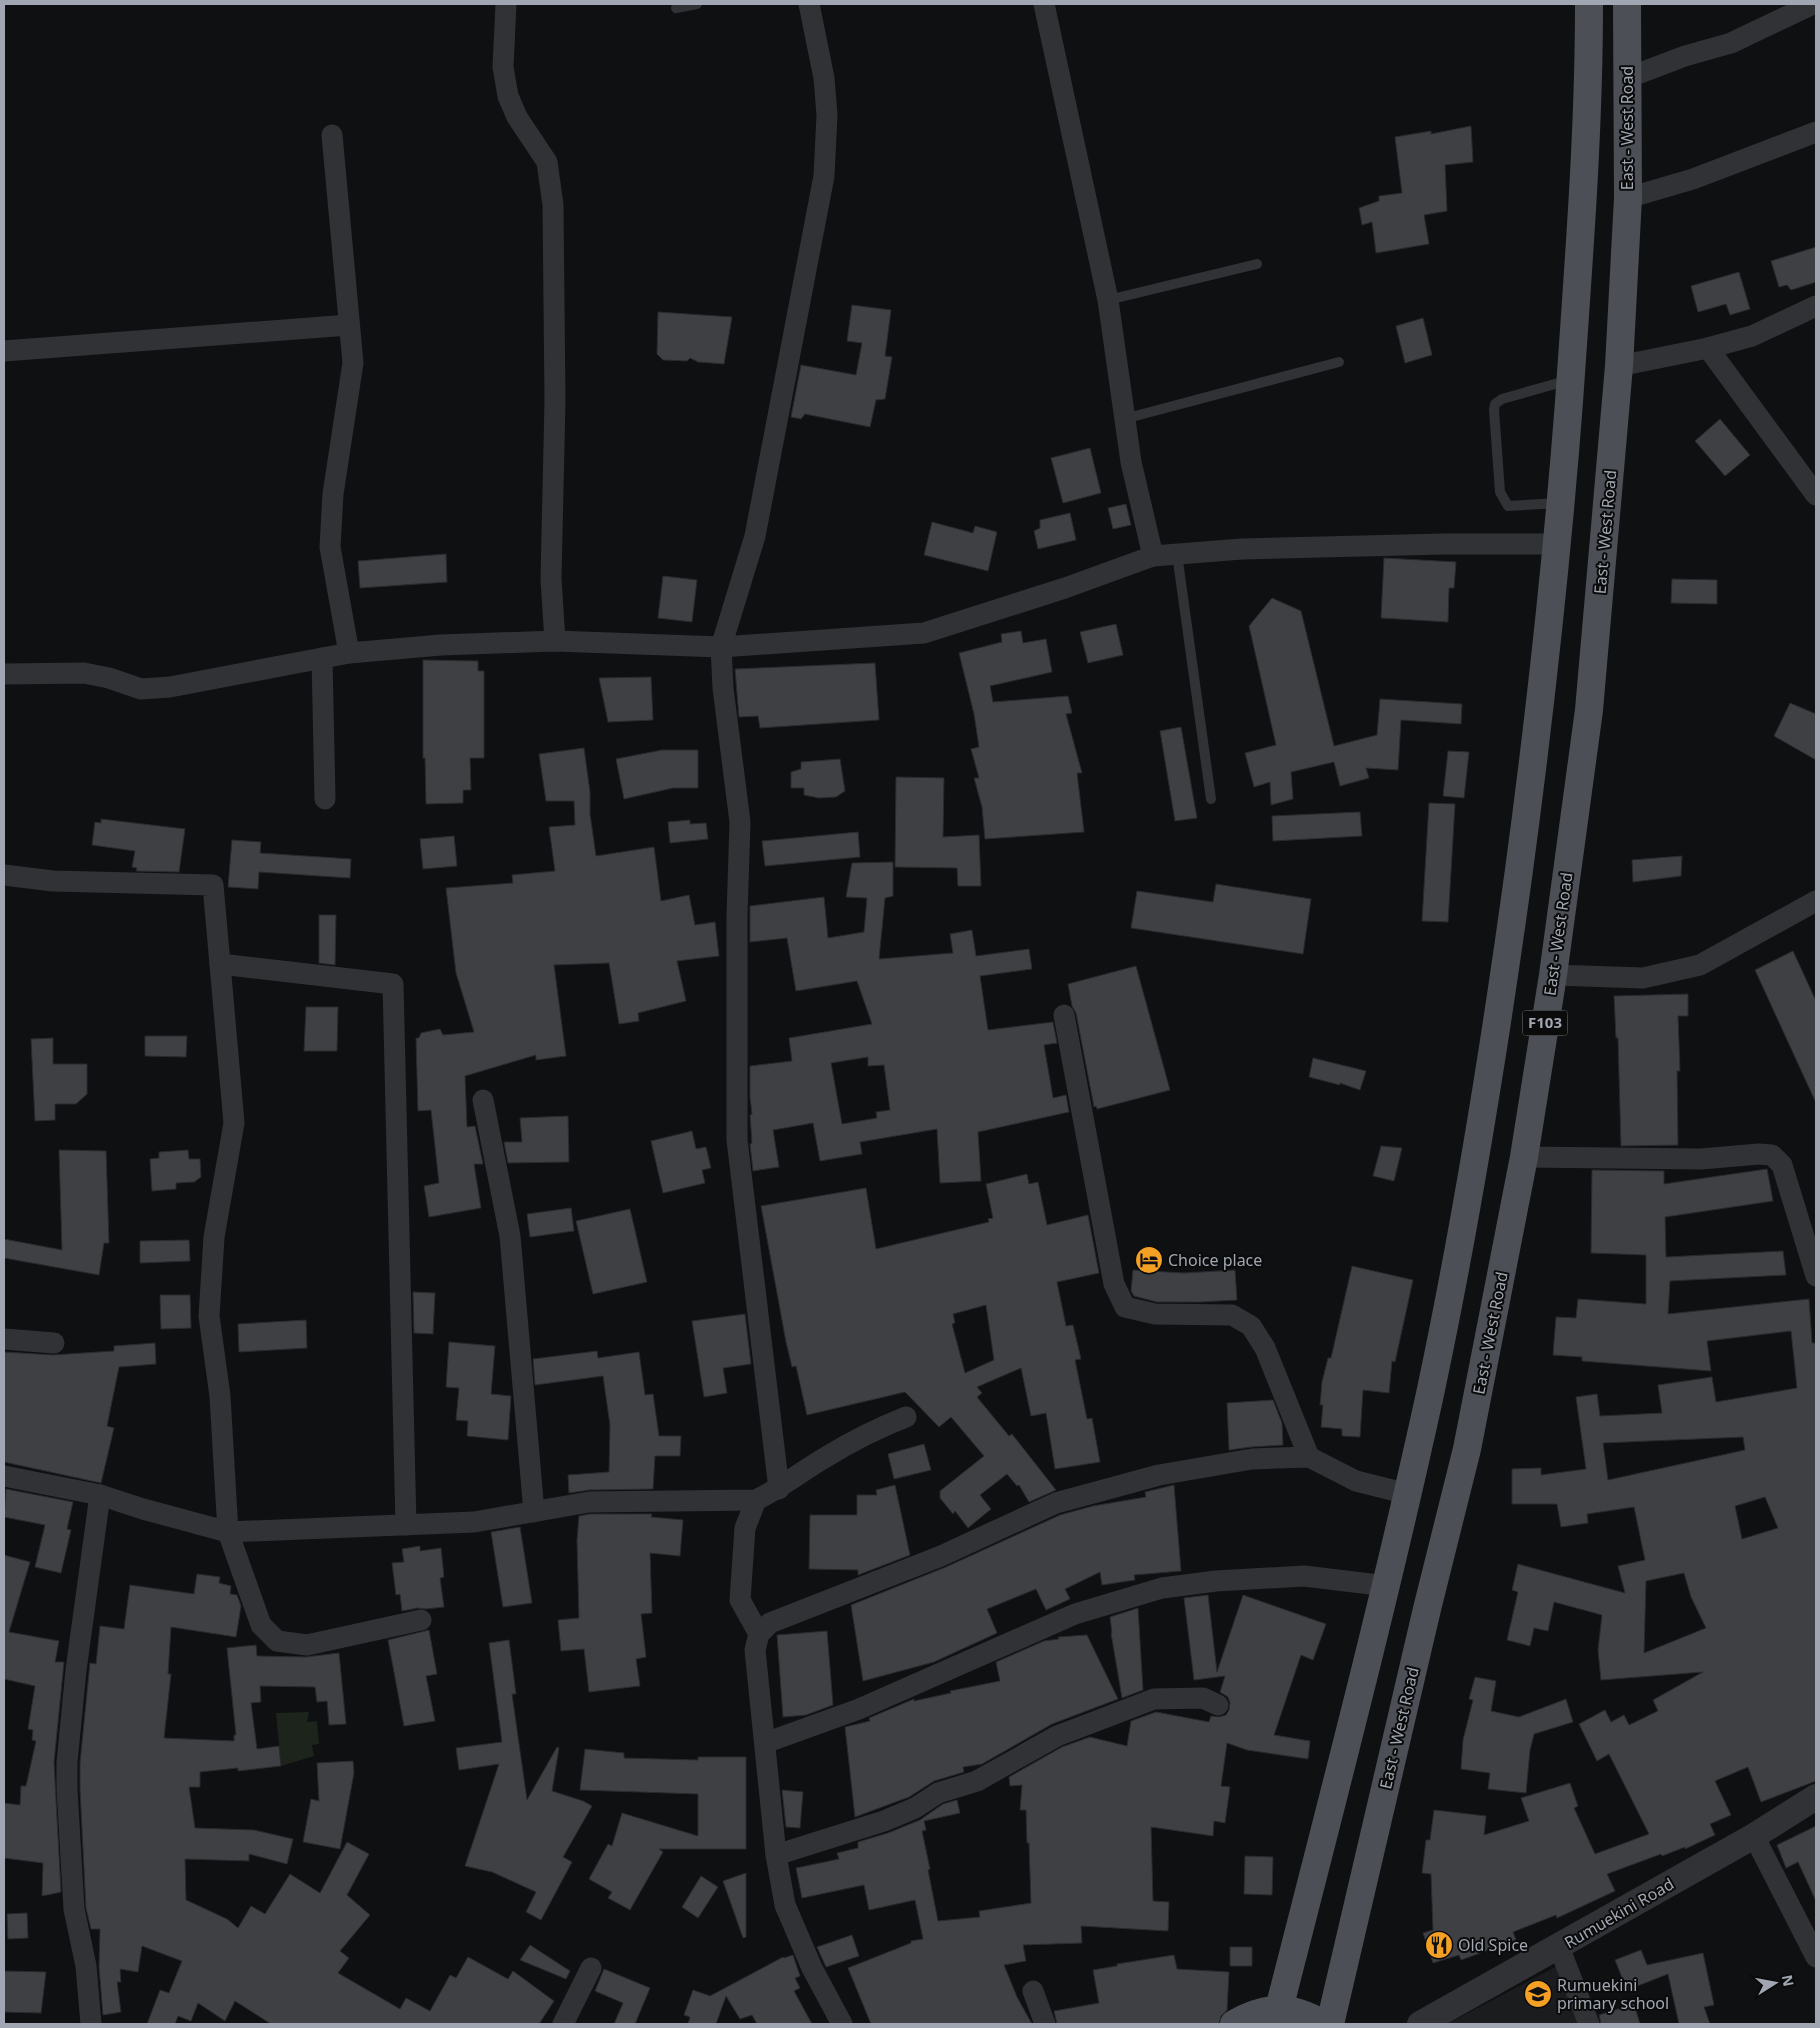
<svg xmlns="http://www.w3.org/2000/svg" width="1820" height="2028" viewBox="0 0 1820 2028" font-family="'Noto Sans',sans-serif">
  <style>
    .built { fill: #1b1c1e }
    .green { fill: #1c241c }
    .building { fill: #3e4044; stroke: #292a2d; fill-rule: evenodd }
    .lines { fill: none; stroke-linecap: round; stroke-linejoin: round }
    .service { stroke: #303236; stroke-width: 10 }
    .minor { stroke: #303236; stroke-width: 21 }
    .tertiary { stroke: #303236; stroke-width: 26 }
    .primary { stroke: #4c4f55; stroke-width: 28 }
    .labels { text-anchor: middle; stroke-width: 4; stroke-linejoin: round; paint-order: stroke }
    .shield { fill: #0b0b0c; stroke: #737880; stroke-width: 1 }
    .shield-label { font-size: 15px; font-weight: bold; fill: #a0a7b2 }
    .street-label { font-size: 16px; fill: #a0a7b2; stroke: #0b0b0c }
    .poi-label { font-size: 16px; fill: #a0a7b2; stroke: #0b0b0c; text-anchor: start }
  </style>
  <rect width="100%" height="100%" fill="#0f1011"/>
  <path class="built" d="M1559,1965l27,59h-139z"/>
  <path class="green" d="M309,1712l-2,10 10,-1 2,23 -7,1 2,11 -33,10 -5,-53z"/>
  <g class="building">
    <path d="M1471,126l2,36 -28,3 2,46 -23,4 5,29 -53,9 -4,-31 -10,3 -3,-17 20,-7v-5l23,-3 -7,-56 36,-6v3z"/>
    <path d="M1816,247v35l-25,8 -4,-5 -8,2 -8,-26z"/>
    <path d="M1739,272l11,37 -20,6 -4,-11 -28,8 -7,-26z"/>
    <path d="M852,305l39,5 -6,46 7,1 -7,42 -9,1 -6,27 -65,-13 -4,5 -10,-2 10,-52 55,10 6,-32 -15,-2z"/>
    <path d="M658,312l74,5 -8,47 -26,-2 -8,-4 -3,3 -24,-1 -6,-6z"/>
    <path d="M1423,318l9,37 -27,8 -9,-37z"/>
    <path d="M1720,419l30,36 -25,21 -30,-35z"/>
    <path d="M1090,448l11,45 -38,10 -12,-45z"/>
    <path d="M1126,504l5,21 -18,4 -5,-21z"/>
    <path d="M1070,513l6,27 -38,9 -4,-18 6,-3v-8z"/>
    <path d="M932,522l41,11 2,-7 22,6 -9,39 -64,-16z"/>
    <path d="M446,554l1,28 -87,6 -2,-27z"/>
    <path d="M1384,558l72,4 -2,26h-5l-1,34 -67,-4z"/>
    <path d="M663,576l34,4 -5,42 -34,-4z"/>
    <path d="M1672,579l45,1v24l-46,-1z"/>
    <path d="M1272,598l29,13 33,135 43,-11 3,-36 82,5 -1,20 -60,-4 -3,50 -32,-2 3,10 -29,8 -6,-24 -43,10 2,27 -22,6 -1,-23 -16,5 -9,-34 31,-8 -27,-119z"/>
    <path d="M1116,624l7,31 -35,8 -8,-31z"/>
    <path d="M1021,631l2,12 23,-4 6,33 -62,14 3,16 75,-6 4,17 -6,1 16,59h-5l7,59 -99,7 -3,-32 -8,-29h5l-8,-29 8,-2 -5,-33 -15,-61 43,-11 -1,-8z"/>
    <path d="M423,660l55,1v10h6v87h-14l1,32h-8v13l-37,1 -1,-46h-2z"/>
    <path d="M875,663l4,57 -119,8 -2,-12 -19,1 -4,-48z"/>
    <path d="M651,677l2,43 -45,2 -9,-44z"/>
    <path d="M1790,703l26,11v46l-42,-24z"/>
    <path d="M1181,727l16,91 -22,3 -15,-90z"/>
    <path d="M584,748l6,44v22l6,42 58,-9 7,54 28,-6 6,30 20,-3 4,34 -42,5 9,40 -48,12 1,8 -20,3 -10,-61 -55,2 12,91 -30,4v-5l-71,21 2,51 8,-1 8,38h-9l7,44 -52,9 -5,-31 15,-3 -8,-73 -13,1 -2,-73h3l2,-5 19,-4 3,6 31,-3 -18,-59 -10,-85 67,-5 -1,-8 43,-4 -6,-44 26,-2 -1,-24h-28l-7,-47z"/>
    <path d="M662,750h36v38h-25l-49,11 -8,-40z"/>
    <path d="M1448,751l21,1 -5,46 -21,-2z"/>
    <path d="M840,759l5,32 -9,6 -17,1 -15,-3v-7h-13v-16l10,-3v-7z"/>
    <path d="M896,777l48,1 -1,59 36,-2 2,51h-23l-1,-18 -62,-1z"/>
    <path d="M1429,803l26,1 -7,118 -26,-1z"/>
    <path d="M1360,812l2,24 -89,5 -1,-25z"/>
    <path d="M101,819l84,10 -6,43 -43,-1 1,-3 -5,-1 3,-16 -43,-6 3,-23 6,1z"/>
    <path d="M690,820v4l16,-1 2,16 -38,4 -2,-21z"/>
    <path d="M858,832l2,25 -95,9 -3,-25z"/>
    <path d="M454,836l3,30 -34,3 -3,-30z"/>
    <path d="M232,840l29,2 -1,11 91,6 -1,19 -91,-6 -1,17 -30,-2z"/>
    <path d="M1682,856l-1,20 -48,6 -1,-22z"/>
    <path d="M893,862v34l-8,2 -6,61 74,-6 -3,-19 22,-4 4,26 53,-7 3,20 -52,7 8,54 65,-8 4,21 -13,2 9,53 13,-3 3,17 -91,20 3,49 -41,2 -3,-54 -77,13 2,12 -42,7 -7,-38 -40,7 6,37 -26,4 -3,-27 2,-1 -2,-28 2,-1 -2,-17v-31l42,-5 -3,-23 83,-14 -15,-43 -61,10 -9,-53 -37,4v-36l74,-9 4,41 36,-6 3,-34 -21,-1 6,-34zM868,1057v9l16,-1 6,45 -14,2 1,6 -35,6 -11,-61z"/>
    <path d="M1216,884l95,15 -8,55 -172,-26 6,-37 76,11z"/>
    <path d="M319,915h17l-1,50 -16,-2z"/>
    <path d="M1793,951l23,50v102l-61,-133z"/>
    <path d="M1136,966l34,124 -73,19 -1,-3 -2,1 -18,-94 -4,-7 -4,-22z"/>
    <path d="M1688,994v22h-10l2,55h-3l1,74 -57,1 -3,-108h-2l-2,-42z"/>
    <path d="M306,1007h32l-1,44h-33z"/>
    <path d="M145,1036h42l-1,21 -41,-1z"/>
    <path d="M53,1038v26h34v30l-11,10h-21v16l-20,1 -4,-82z"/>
    <path d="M1313,1058l53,13 -6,19 -20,-7v2l-31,-8z"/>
    <path d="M568,1116l1,46 -61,1 -4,-21h18l-2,-24z"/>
    <path d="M692,1131l4,18 10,-2 5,21 -9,2 3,13 -42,10 -12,-52z"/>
    <path d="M1381,1146l21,2 -8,33 -21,-5z"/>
    <path d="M59,1150l47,1 3,92h-5l-5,32 -95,-17v-19l58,11z"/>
    <path d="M188,1150l1,9h11l1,18 -7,5 -18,1v6l-24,2 -2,-32 9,-1v-6z"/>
    <path d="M1767,1169l6,32 -108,16 1,40 117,-6 3,24 -116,6 -2,33 141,-15 3,44h4v438l-55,21 -13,-35 -33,14 16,34 -21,9 5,11 -30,14v-2l-23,9 -1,-2 -54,20 8,17 -58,27 -1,-3 -43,17 3,8 -55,20 -2,-5 -26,8 -10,-30 10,-3 -2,-56 -9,-1 4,-33h4l4,-30 52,6 -2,19 45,-14 -8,-23 49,-15 8,23 -4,2 21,46 54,-20 -40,-80 -12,7 -18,-37 26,-14 6,12 13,-7 5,10 29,-14 -5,-11 50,-28 -102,8 -3,-30 4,-35 -48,-13 -6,29 -14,-3 -4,18 -23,-6 11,-48 -6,-2 6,-26 107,29 -7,-27 27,-6 -11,-53 -47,7 1,9 -27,4 -4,-23h-45v-35l29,-1v7l45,-6 -10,-72 21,-3 3,22 62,-3 -4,-28 54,-8 4,25 81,-14 -6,-57 -84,10 4,30 -129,-10v-4l-29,-2 3,-38 20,1 2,-19 68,5v-49l-55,-2 1,-83 72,1v13zM1743,1437l2,13 -137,30 -5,-37zM1765,1497l13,31 -36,11 -7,-33zM1684,1573l7,24 15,31 -62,25 2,-72z"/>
    <path d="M1027,1174l2,10 9,-2 9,43 41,-10 11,58 -42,9 9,44 7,-1 8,34 -6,1 12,59 5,-1 8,44 -45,7 -9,-56 -15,3 -10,-48 -44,19 5,6 -5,4 32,39 3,-2 44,56 -27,12 -10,-17 -2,1 -10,-12 -27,21 11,14 -23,19 -13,-17 -2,3 -13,-16v-7l44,-35 -33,-39 -12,10 -34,-35 -98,23 -11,-49 -4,1 -6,-25 -25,-136 105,-18 10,61 113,-27 -1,-3 5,-1 -7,-34zM986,1305l8,55 -29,13 -13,-49 3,-1 -2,-9z"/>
    <path d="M571,1208l3,23 -44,6 -3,-23z"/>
    <path d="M630,1209l17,73 -54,12 -17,-73z"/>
    <path d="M189,1240l1,21 -50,2v-22z"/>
    <path d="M1352,1266l61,14 -18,82 -3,-1 -3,32 -26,-3 -3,47 -18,-1v-7l-21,-2 2,-22h-3l2,-23 6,-24h3z"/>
    <path d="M1133,1270l51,3 51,-3 2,30 -37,2h-43l-23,-6 -3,-5z"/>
    <path d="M413,1292l22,1 -2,41 -19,-1z"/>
    <path d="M160,1295h30l1,33 -30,1z"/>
    <path d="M745,1314l6,50 -28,4 4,25 -23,4 -12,-76z"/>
    <path d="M306,1320l1,28 -68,4 -1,-28z"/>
    <path d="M449,1342l46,4 -4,48 20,2 -3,44 -41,-4 1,-15 -12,-1 3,-32 -13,-1z"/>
    <path d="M155,1343l1,21 -37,3 -12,59 7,2 -13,55 -97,-21v-110l49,3 61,-4v-5z"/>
    <path d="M597,1351l1,7 41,-6 6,43 8,-1 6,42h22l-1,20h-25l-2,33 -64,1 -20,3 -1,-18 41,-3 1,-47 -7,-49 -68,9 -2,-26z"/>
    <path d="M1273,1400l9,23 1,22 -32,2 -22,3 -2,-47z"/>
    <path d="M924,1444l7,26 -37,9 -6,-25z"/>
    <path d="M895,1485l15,70 -52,20v-5l-49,-1 1,-54h47v-20h20l-1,-5z"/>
    <path d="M1174,1485l7,86 -47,4 1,5 -33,5 -2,-13 -35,17 5,10 -24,11 -10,-21 -49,20 10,24 -63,29 -71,19 -12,-76 95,-38 114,-52 33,-9 53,-9 -1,-5z"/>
    <path d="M6,1489l67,13 -6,27 4,1 -10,43 -26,-6 10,-42 -41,-8z"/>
    <path d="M590,1514h62l-1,3 32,3 -3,36 -30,-3 2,60 -11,1 5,43 -10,2 4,27 -51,6 -5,-43 -23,2 -3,-31 21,-2 -2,-78 2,-24z"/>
    <path d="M520,1527l12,76 -29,4 -12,-75z"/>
    <path d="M420,1546v5l21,-3 3,29 -4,1 4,29 -18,2 -8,-1 -16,3 -2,-17 -4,1 -4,-32 12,-1 -2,-13z"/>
    <path d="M4,1555l26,7 -21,70 50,9 -4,21h9l-10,100 7,130 -19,4 1,-33 -39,-5v-55l16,2 1,-19h5l10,-45 -4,-1 1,-10 -5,-1 7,-43 -31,-7z"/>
    <path d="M197,1574l23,3 -1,6 12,3 -1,8 7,1 4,11 -5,31 -65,-10 -3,47h3l-7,64 70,3v-6h2l-9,-87 29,-3 1,11 49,1 33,-4 7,71 -17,1 -2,-24 -10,1 -2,-15 -55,-1 1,16 -10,1 6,46 22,-3 2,20 -43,5v-3l-38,4v15h-11l6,41 59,2 39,9 -6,25 -38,-10v7l-64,-2 1,41 41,19 11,9 13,-22 14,8 25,-40 30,19 27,-51 22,12 -22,41 23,20 -30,36 9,7 -11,15 62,36 6,-11 24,13 20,-36 6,3 12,-21 40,22 5,-8 41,30 -15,23h-268l-36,-23 -10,20 -27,-18 -7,18 -13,-5 -3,8h-28l13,-34 9,3 13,-32 -40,-15 -4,26 -18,-3 1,13h-4l4,30 -18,3 -4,-48 1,-38h-9l-5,-21 -6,-119v-26l10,-100 6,1 4,-38 24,3 6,-44 64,9z"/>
    <path d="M1208,1595l9,77 26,-77 83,29 -13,36 -12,-5 -27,80 36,6 -2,18 -61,-9 -20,-7 -6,43 9,1 -5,36 -11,-2 -1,15 -62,-9 2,74 16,1 -1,29 -87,-5 1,17 -59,2 3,16 -22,4 13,32 15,27h-161l-23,-56 63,-25v-2l12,-2 -8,-39 -46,10 -5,-25 -62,13 -6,-30 43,-9 -2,-6 21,-5v-6l30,-9 32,-13 23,-16 14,-4 3,13 -36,8 2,9 -4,1 8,38 -2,1 10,51 42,-4 -1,-6 52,-8 -2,-60h-2l-1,-33h-6l2,-25 -12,1 -1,-9 53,-30 28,-10 37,9 4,-25 25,-9 53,10 2,-6 8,1 7,-2 3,-5 1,-7 -2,-6 -8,-5 5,-16 -31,4 -10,-82z"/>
    <path d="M1138,1608l5,82 -21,8 -11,-65h1l-2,-16z"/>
    <path d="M429,1630l8,44 -11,2 9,45 -31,5 -16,-86z"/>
    <path d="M827,1631l6,74 -27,10 -23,2 -6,-82z"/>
    <path d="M1087,1635l31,64 -66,25 -70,40 -19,3 1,5 -30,9 -25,16 -54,20 -10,-90 25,-6 -1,-3 45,-19v2l37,-8 -1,-2 50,-10 -4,-19 48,-21 15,-2 -1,-2z"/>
    <path d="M509,1640l7,54h-4l15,106 30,-53 2,1 -7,43 31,10 9,5 -29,51 9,5 -31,58 -15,-8 10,-20 -44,-20 -27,-6 34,-102 -40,6 -3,-22 46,-6 -13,-99z"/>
    <path d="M1475,1677l21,4 -5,30 28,6 47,-18 7,23 -39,12 -4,16 -4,43 -38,-4 2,-16 -29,-4 2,-29 10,-40 -4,-1z"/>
    <path d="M585,1749l39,4v5l74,2v-3h48v92h-87l4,3 -33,58 -22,-12 4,-6 -23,-13 19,-35 4,2 10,-33 76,23v-42l-118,-4z"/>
    <path d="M353,1761l1,12 -14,76 -37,-7 8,-43 8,2 -2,-38z"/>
    <path d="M782,1790l21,2 -3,36 -14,-1z"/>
    <path d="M1816,1826v75l-18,-39 -12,6 -9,-23z"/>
    <path d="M1245,1856l28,1 -1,38 -28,-1z"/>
    <path d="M746,1873v64l-3,1 -20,-57z"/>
    <path d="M701,1876l17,11 -20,31 -16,-11z"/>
    <path d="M27,1913l1,25 -20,1 -1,-25z"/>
    <path d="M852,1935l7,21 -33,11 -9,-20z"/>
    <path d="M530,1945l40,26 -4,8 -46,-19z"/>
    <rect x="1230" y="1947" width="22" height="19"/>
    <path d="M1641,1950l6,15 56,-12 11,52 -10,2 6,17h-31l-11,-50 -41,16 -12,-30z"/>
    <path d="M793,1955l7,21 -5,2 5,10 -6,3 18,33h-55l-5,-9 -12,4 -14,-23 -10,28h-28l2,-7 -6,-2 9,-25 17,6 73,-39 1,1z"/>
    <path d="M1174,1955l3,14 52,3 -2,38 -6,6 -2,8h-162l-3,-13 45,-8 -6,-33 24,-4v-2z"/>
    <path d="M604,1969l46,19 -15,36h-21l9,-21 -28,-12z"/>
    <path d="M4,1971l42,1 -5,41 -37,-1z"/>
    <path d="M1634,2004l6,20h-39l-2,-9z"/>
  </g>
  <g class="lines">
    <g class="service">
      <path d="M676,8l21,-4"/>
      <path d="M1108,300l149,-36"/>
      <path d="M1124,419l215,-57"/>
      <path d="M1560,503l-52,3 -8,-14 -6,-82 1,-6 7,-5 67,-19"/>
      <path d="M1177,554l34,245"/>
    </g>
    <g class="minor">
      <path d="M506,4l-3,63 5,29 9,21 30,45 6,43 2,196 -4,178 4,62"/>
      <path d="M1044,4l64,296 23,162 22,94"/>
      <path d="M1627,78l58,-22 46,-13 82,-39"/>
      <path d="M332,135l21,228 -20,131 -3,53 19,106"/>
      <path d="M1628,198l65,-19 123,-47"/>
      <path d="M1708,348l108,147"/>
      <path d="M4,351l345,-26"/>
      <path d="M1619,366l89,-18 44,-12 64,-30"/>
      <path d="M322,658l3,141"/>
      <path d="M4,674l80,-1 25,5 32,11 29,-2 179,-34 92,-8 114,-4 166,6 203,-14 141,-45 88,-32 89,-7 202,-5h114"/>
      <path d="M4,875l49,6 160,4 21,238 -20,114 -5,79 11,80 8,136 33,93 16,16 30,4 114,-25"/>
      <path d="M220,964l173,20 13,541"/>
      <path d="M1553,975l90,3 57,-13 116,-64"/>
      <path d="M1064,1015l50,269 11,23 30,7 77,1 19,11 14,22 44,109"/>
      <path d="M483,1100l27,136 24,276"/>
      <path d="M1524,1157l177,2 58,-5 13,1 10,10 34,111"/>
      <path d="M4,1339l50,4"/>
      <path d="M4,1476l96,19 43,14 85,23 246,-10 115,-20 167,-2c25,-12 46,-29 70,-43 26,-16 52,-29 80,-40"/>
      <path d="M779,1489l-42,-349v-224l3,-94 -17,-134 -2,-41 34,-111 69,-360 3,-61 -3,-37 -15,-74"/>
      <path d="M756,1500l-11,28 -5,72 19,34"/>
      <path d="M765,1743l94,-34 216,-95 87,-26 54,-7 88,-5 83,10"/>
      <path d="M1754,1836l62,121"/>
      <path d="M776,1855l108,-34 31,-13 23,-15 39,-12 80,-45 97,-37 49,-1 15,7"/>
      <path d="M1559,1947l30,77"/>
      <path d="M1033,1991l12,33"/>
      <path d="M91,2024l-5,-58 -12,-57 -7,-120v-27l9,-92 24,-175"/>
      <path d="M563,2024l28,-56"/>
      <path d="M842,2024l-30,-56 -27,-63 -9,-50 -21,-205 4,-16 11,-11 171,-67 115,-53 103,-28 93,-16 57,-2 47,24 52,13"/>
    </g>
    <path class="tertiary" d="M1420,2024l334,-188 62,-39"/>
    <g class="primary">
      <path d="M1279,2009c52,-204 106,-409 151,-615 37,-174 65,-349 89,-524 21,-156 38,-311 50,-468 9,-133 20,-265 20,-398"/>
      <path d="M1234,2024c33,-19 57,-19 89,0"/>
      <path d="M1330,2024l97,-415 40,-160 57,-292 29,-182 36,-265 30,-344 9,-168 -1,-194"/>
    </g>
  </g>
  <defs>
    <g id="hotel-disc" transform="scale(1.4375)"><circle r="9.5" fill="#f4a024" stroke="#0b0b0c"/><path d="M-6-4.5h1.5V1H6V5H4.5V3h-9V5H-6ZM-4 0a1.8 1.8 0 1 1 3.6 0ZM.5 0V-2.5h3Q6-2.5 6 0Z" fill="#111"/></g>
    <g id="restaurant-disc" transform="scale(1.4375)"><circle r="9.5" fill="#f4a024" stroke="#0b0b0c"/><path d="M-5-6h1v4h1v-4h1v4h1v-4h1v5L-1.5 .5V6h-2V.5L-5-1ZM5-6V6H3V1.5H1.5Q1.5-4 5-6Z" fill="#111"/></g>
    <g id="school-disc" transform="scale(1.4375)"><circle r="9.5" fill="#f4a024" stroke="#0b0b0c"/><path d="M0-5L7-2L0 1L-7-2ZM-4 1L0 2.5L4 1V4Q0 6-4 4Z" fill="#111"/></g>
  </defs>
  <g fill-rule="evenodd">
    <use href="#hotel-disc" x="1149" y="1260"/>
    <use href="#restaurant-disc" x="1439" y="1945"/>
    <use href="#school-disc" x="1538" y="1994"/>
  </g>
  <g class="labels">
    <rect class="shield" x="1522.5" y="1010.5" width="45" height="25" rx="4"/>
    <g class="shield-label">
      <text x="1545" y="1028">F103</text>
    </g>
    <g class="street-label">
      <text transform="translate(1627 128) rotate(-90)" y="6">East - West Road</text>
      <text transform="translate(1605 532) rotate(-85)" y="6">East - West Road</text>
      <text transform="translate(1558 934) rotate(-82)" y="6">East - West Road</text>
      <text transform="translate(1490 1333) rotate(-79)" y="6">East - West Road</text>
      <text transform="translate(1399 1728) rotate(-77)" y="6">East - West Road</text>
      <text transform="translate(1619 1913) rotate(-30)" y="6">Rumuekini Road</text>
    </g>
    <g class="poi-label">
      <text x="1168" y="1266">Choice place</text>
      <text x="1458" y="1951">Old Spice</text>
      <text x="1557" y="1991">Rumuekini<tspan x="1557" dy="18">primary school</tspan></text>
    </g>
  </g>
  <rect width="1820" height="2028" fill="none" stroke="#a0a7b2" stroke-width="10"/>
  <g transform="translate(1775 1983) rotate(79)" stroke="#0b0b0c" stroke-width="4" paint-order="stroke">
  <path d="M0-4L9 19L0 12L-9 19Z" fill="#a0a7b2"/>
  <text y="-8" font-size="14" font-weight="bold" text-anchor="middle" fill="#a0a7b2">N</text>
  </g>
</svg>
